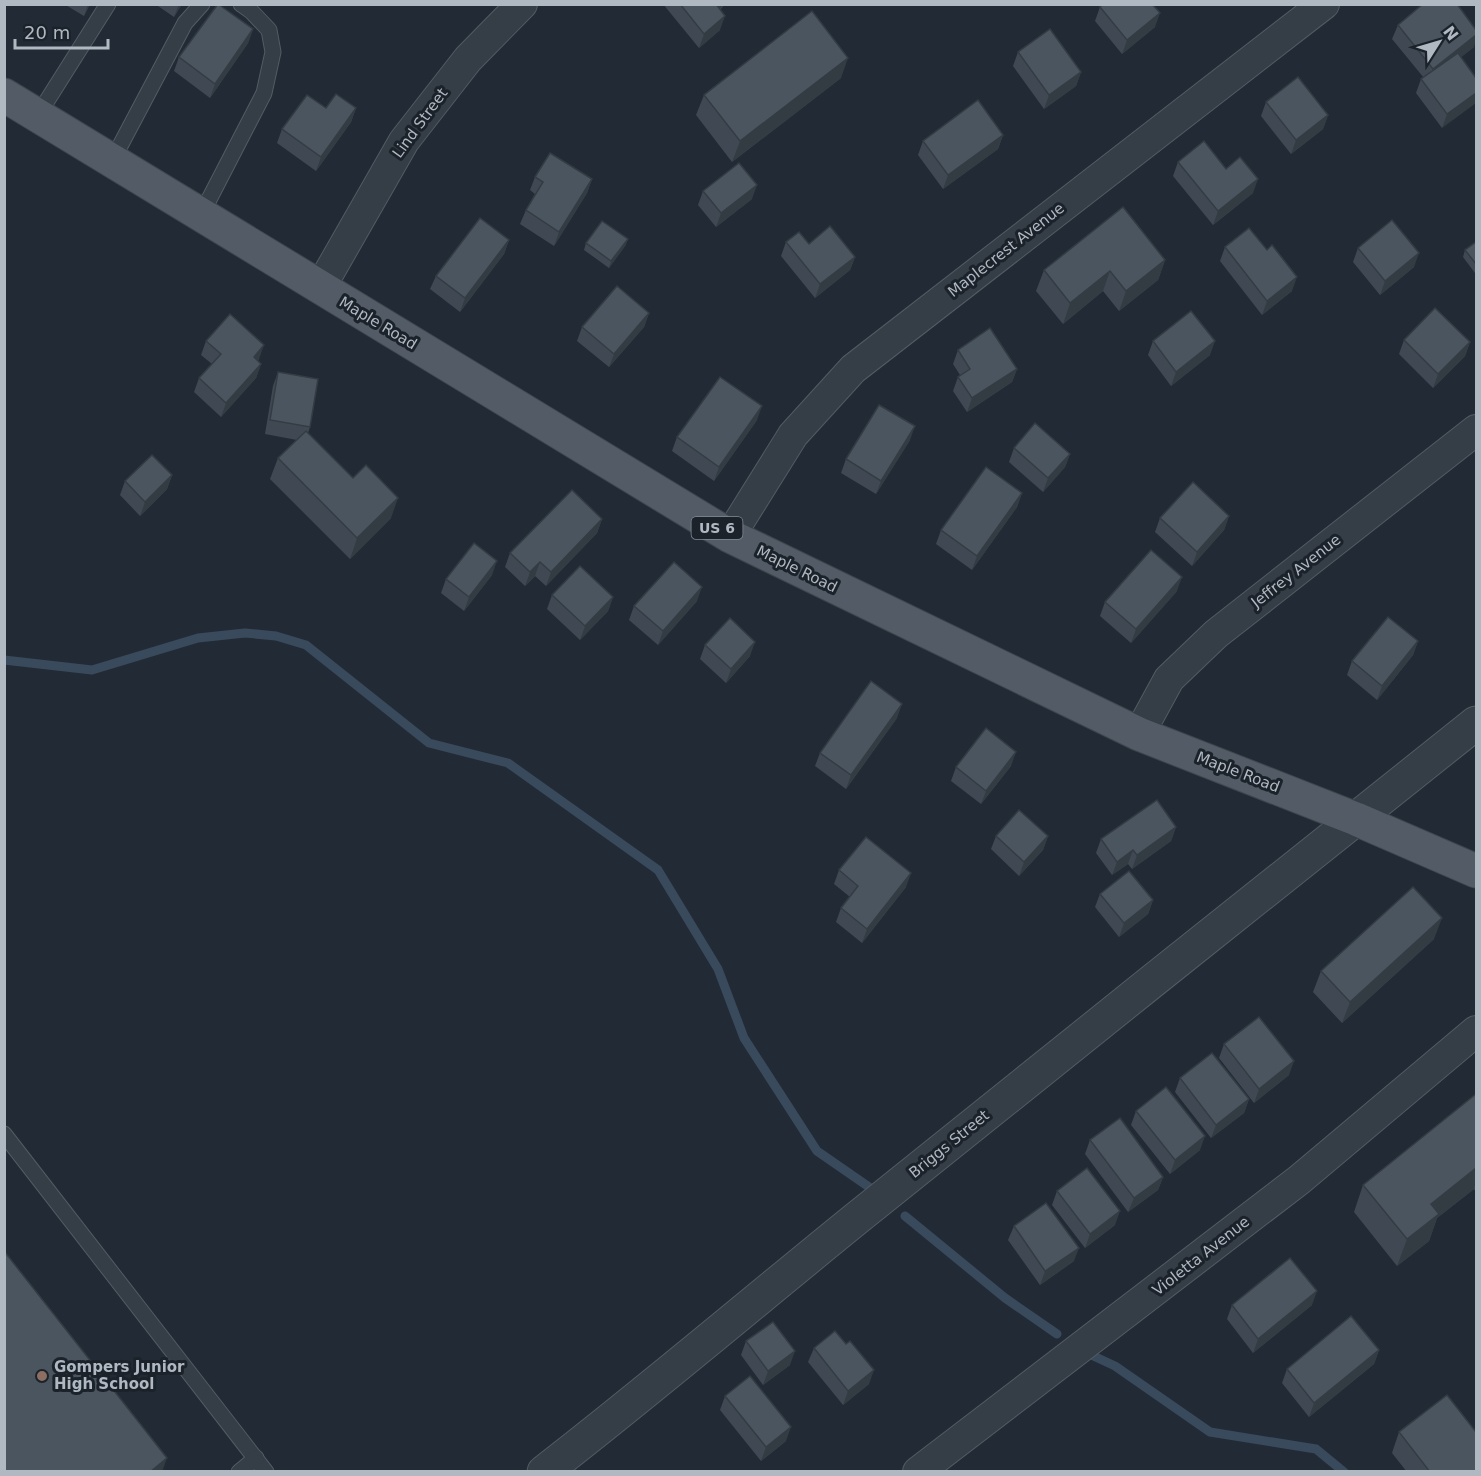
<svg xmlns="http://www.w3.org/2000/svg" width="1481" height="1476" font-family="'DejaVu Sans',sans-serif">
<style>
.lines{fill:none;stroke-linecap:round;stroke-linejoin:round}
.stream{stroke:#394a5d;stroke-width:9}
.service-casing{stroke:#535b63;stroke-width:17}
.minor-casing{stroke:#535b63;stroke-width:32}
.tertiary-casing{stroke:#535b63;stroke-width:35}
.primary-casing{stroke:#3f464f;stroke-width:35}
.service{stroke:#353d46;stroke-width:15}
.minor{stroke:#353d46;stroke-width:30}
.tertiary{stroke:#353d46;stroke-width:33}
.primary{stroke:#535c66;stroke-width:33}
.wall{fill:#404953}
.shaded-wall{fill:#343c43}
.building{fill:#4a5560;stroke:#343c43;stroke-width:1.5}
.education-dot{fill:#8d6e63;stroke:#1b222a;stroke-width:2}
.labels{text-anchor:middle;stroke-width:6;stroke-linejoin:round;paint-order:stroke}
.shield{fill:#1b222a;stroke:#838b94;stroke-width:1.5}
.shield-label{font-size:14px;font-weight:bold;fill:#b0b8c2}
.street-label{font-size:15px;fill:#b0b8c2;stroke:#1b222a}
.poi-label{font-size:15px;font-weight:bold;fill:#b0b8c2;stroke:#1b222a;text-anchor:start}
</style>
<rect width="100%" height="100%" fill="#222b35"/>
<g class="lines">
<g class="stream">
<polyline points="4,660 92,670 198,638 245,633 276,636 306,645 429,743 508,763 658,870 718,969 744,1038 817,1151 869,1187"/>
<polyline points="905,1216 1005,1298 1057,1334"/>
<polyline points="1087,1353 1115,1366 1210,1432 1316,1449 1344,1472"/>
</g>
<defs>
<g id="service">
<polyline points="38,115 108,4"/>
<polyline points="112,161 185,23 202,4"/>
<polyline points="201,215 264,93 273,52 269,30 251,11 241,4"/>
<polyline points="4,1134 266,1472"/>
<polyline points="239,1472 256,1458"/>
</g>
<g id="minor">
<polyline points="320,288 404,141 468,59 522,4"/>
<polyline points="730,536 793,435 853,369 1324,4"/>
<polyline points="1139,734 1169,679 1216,634 1476,430"/>
<polyline points="918,1472 1299,1180 1476,1031"/>
</g>
<path id="tertiary" d="M544 1472C650 1390 752 1303 857 1218 1063 1052 1269 888 1476 723"/>
<polyline id="primary" points="4,95 730,536 1139,734 1356,819 1476,871"/>
</defs>
<use href="#service" class="service-casing"/>
<use href="#minor" class="minor-casing"/>
<use href="#tertiary" class="tertiary-casing"/>
<use href="#primary" class="primary-casing"/>
<use href="#service" class="service"/>
<use href="#minor" class="minor"/>
<use href="#tertiary" class="tertiary"/>
<use href="#primary" class="primary"/>
</g>
<g class="wall">
<polygon points="64,4 90,4 84,16"/>
<polygon points="155,4 182,4 174,17"/>
<polygon points="663,4 725,4 720,10 720,30 699,48"/>
<polygon points="1100,7 1155,27 1122,54 1095,21"/>
<polygon points="1398,25 1474,47 1461,57 1476,78 1442,128 1416,93 1421,79 1424,78 1392,39"/>
<polygon points="253,29 248,43 210,98 174,71 179,57"/>
<polygon points="1018,52 1081,72 1076,86 1044,109 1013,66"/>
<polygon points="841,78 732,162 696,115 704,95"/>
<polygon points="1266,102 1328,115 1323,129 1291,154 1261,116"/>
<polygon points="326,108 356,108 351,122 316,171 277,143 282,129"/>
<polygon points="1003,135 998,149 943,189 918,155 923,141"/>
<polygon points="1178,162 1253,193 1213,225 1173,176"/>
<polygon points="535,177 592,179 587,193 554,246 520,224 526,210 535,194 530,190"/>
<polygon points="703,191 752,199 716,227 698,205"/>
<polygon points="628,239 625,246 609,268 584,250 586,243"/>
<polygon points="509,240 504,254 460,312 430,289 436,276"/>
<polygon points="786,242 809,244 855,257 850,270 815,298 781,256"/>
<polygon points="1476,242 1476,272 1475,273 1463,257 1465,250"/>
<polygon points="1225,247 1292,291 1262,315 1220,261"/>
<polygon points="1358,248 1414,267 1380,295 1353,262"/>
<polygon points="1165,260 1158,280 1119,311 1103,291 1063,324 1036,291 1044,270"/>
<polygon points="649,313 644,327 609,367 577,341 582,327"/>
<polygon points="1404,340 1470,342 1465,356 1433,388 1399,354"/>
<polygon points="206,341 259,359 258,361 261,364 256,378 221,417 194,392 199,378 212,364 201,355"/>
<polygon points="1153,341 1210,355 1171,386 1148,355"/>
<polygon points="958,350 1017,369 1012,382 967,412 953,391 958,377 960,375 953,364"/>
<polygon points="278,372 310,427 308,433 391,518 350,559 270,479 278,458 297,440 265,434 273,386"/>
<polygon points="757,420 714,481 672,451 677,437"/>
<polygon points="910,440 876,494 841,473 846,459"/>
<polygon points="1014,448 1070,454 1065,467 1043,492 1009,462"/>
<polygon points="172,475 167,489 140,516 120,495 125,481"/>
<polygon points="1022,493 1017,507 972,570 936,544 941,530"/>
<polygon points="1229,516 1224,530 1192,566 1155,532 1160,518"/>
<polygon points="602,519 597,533 546,586 535,576 525,586 505,567 510,553"/>
<polygon points="492,575 464,611 441,593 446,579"/>
<polygon points="1177,591 1131,643 1100,616 1105,602"/>
<polygon points="552,595 613,597 608,611 580,640 547,609"/>
<polygon points="697,601 658,645 629,620 634,606"/>
<polygon points="1418,641 1413,655 1377,700 1347,675 1352,661"/>
<polygon points="705,645 750,656 726,683 700,659"/>
<polygon points="897,718 846,789 815,766 820,753"/>
<polygon points="1011,766 981,804 951,781 956,767"/>
<polygon points="1176,827 1171,841 1132,869 1128,864 1112,875 1096,853 1101,839"/>
<polygon points="996,836 1048,836 1043,850 1019,876 991,849"/>
<polygon points="839,870 906,887 862,943 836,922 841,908 850,897 834,884"/>
<polygon points="1100,894 1153,900 1148,914 1119,937 1095,907"/>
<polygon points="1434,939 1342,1023 1313,992 1321,971"/>
<polygon points="1224,1044 1289,1075 1254,1103 1219,1058"/>
<polygon points="1180,1078 1249,1099 1244,1113 1211,1138 1175,1092"/>
<polygon points="1476,1094 1476,1192 1474,1189 1437,1218 1429,1241 1397,1266 1354,1212 1363,1185"/>
<polygon points="1136,1111 1200,1150 1170,1174 1131,1125"/>
<polygon points="1090,1140 1163,1177 1158,1190 1128,1212 1085,1154"/>
<polygon points="1057,1191 1115,1225 1085,1248 1052,1205"/>
<polygon points="1014,1226 1074,1261 1040,1285 1008,1240"/>
<polygon points="1232,1305 1312,1305 1253,1353 1227,1319"/>
<polygon points="746,1341 790,1365 763,1385 741,1355"/>
<polygon points="846,1344 869,1384 843,1405 808,1362 814,1348"/>
<polygon points="1379,1350 1374,1364 1309,1417 1282,1383 1287,1369"/>
<polygon points="725,1396 786,1441 761,1461 720,1410"/>
<polygon points="1399,1432 1476,1472 1407,1472 1392,1453"/>
</g>
<g class="shaded-wall">
<polygon points="88,4 90,4 84,16"/>
<polygon points="179,4 182,4 174,17"/>
<polygon points="715,4 725,4 710,18"/>
<polygon points="1160,13 1155,27 1122,54 1127,40"/>
<polygon points="725,16 720,30 699,48 704,34"/>
<polygon points="253,29 248,43 210,98 215,84"/>
<polygon points="1476,35 1476,39 1474,47 1428,83 1433,69"/>
<polygon points="848,58 841,78 732,162 740,141"/>
<polygon points="1081,72 1076,86 1044,109 1049,95"/>
<polygon points="1476,93 1476,103 1442,128 1447,114"/>
<polygon points="356,108 351,122 316,171 321,157"/>
<polygon points="1328,115 1323,129 1291,154 1296,140"/>
<polygon points="1003,135 998,149 943,189 948,175"/>
<polygon points="592,179 587,193 554,246 559,232"/>
<polygon points="1258,179 1253,193 1213,225 1218,211"/>
<polygon points="757,185 752,199 716,227 721,213"/>
<polygon points="628,239 625,246 609,268 611,261"/>
<polygon points="509,240 504,254 460,312 465,298"/>
<polygon points="1419,253 1414,267 1380,295 1385,281"/>
<polygon points="855,257 850,270 815,298 820,284"/>
<polygon points="1165,260 1158,280 1119,311 1126,291"/>
<polygon points="1110,271 1103,291 1063,324 1070,303"/>
<polygon points="1297,277 1292,291 1262,315 1267,301"/>
<polygon points="649,313 644,327 609,367 614,354"/>
<polygon points="1215,341 1210,355 1171,386 1176,372"/>
<polygon points="1470,342 1465,356 1433,388 1438,374"/>
<polygon points="264,345 259,359 248,371 254,357"/>
<polygon points="261,364 256,378 221,417 226,403"/>
<polygon points="1017,369 1012,382 967,412 972,398"/>
<polygon points="762,406 757,420 714,481 719,467"/>
<polygon points="915,426 910,440 876,494 881,481"/>
<polygon points="1070,454 1065,467 1043,492 1048,478"/>
<polygon points="172,475 167,489 140,516 145,502"/>
<polygon points="1022,493 1017,507 972,570 977,556"/>
<polygon points="398,498 391,518 350,559 357,538"/>
<polygon points="1229,516 1224,530 1192,566 1197,552"/>
<polygon points="602,519 597,533 546,586 551,572"/>
<polygon points="497,561 492,575 464,611 469,597"/>
<polygon points="540,562 535,576 525,586 530,572"/>
<polygon points="1182,577 1177,591 1131,643 1136,629"/>
<polygon points="702,587 697,601 658,645 663,631"/>
<polygon points="613,597 608,611 580,640 585,626"/>
<polygon points="1418,641 1413,655 1377,700 1382,686"/>
<polygon points="755,642 750,656 726,683 731,669"/>
<polygon points="902,704 897,718 846,789 851,775"/>
<polygon points="1016,752 1011,766 981,804 986,791"/>
<polygon points="1176,827 1171,841 1132,869 1137,855"/>
<polygon points="1048,836 1043,850 1019,876 1024,862"/>
<polygon points="1133,850 1128,864 1112,875 1117,862"/>
<polygon points="911,873 906,887 862,943 867,929"/>
<polygon points="1153,900 1148,914 1119,937 1124,923"/>
<polygon points="1442,918 1434,939 1342,1023 1350,1002"/>
<polygon points="1294,1061 1289,1075 1254,1103 1259,1089"/>
<polygon points="1249,1099 1244,1113 1211,1138 1216,1125"/>
<polygon points="1205,1136 1200,1150 1170,1174 1175,1160"/>
<polygon points="1476,1168 1476,1181 1474,1189 1437,1218 1429,1241 1397,1266 1407,1239 1431,1204"/>
<polygon points="1163,1177 1158,1190 1128,1212 1134,1198"/>
<polygon points="1120,1211 1115,1225 1085,1248 1090,1234"/>
<polygon points="1079,1248 1074,1261 1040,1285 1045,1271"/>
<polygon points="1317,1291 1312,1305 1253,1353 1258,1339"/>
<polygon points="1379,1350 1374,1364 1309,1417 1314,1403"/>
<polygon points="795,1351 790,1365 763,1385 768,1371"/>
<polygon points="874,1370 869,1384 843,1405 848,1391"/>
<polygon points="791,1427 786,1441 761,1461 766,1447"/>
<polygon points="167,1458 162,1472 150,1472"/>
</g>
<g class="building">
<polygon points="218,4 253,29 215,84 179,57"/>
<polygon points="680,4 716,4 725,16 704,34"/>
<polygon points="1103,4 1152,4 1160,13 1127,40 1100,7"/>
<polygon points="1423,4 1457,4 1476,30 1476,35 1433,69 1398,25"/>
<polygon points="812,11 848,58 740,141 704,95"/>
<polygon points="1050,29 1081,72 1049,95 1018,52"/>
<polygon points="1458,53 1476,78 1476,93 1447,114 1421,79"/>
<polygon points="1298,77 1328,115 1296,140 1266,102"/>
<polygon points="336,94 356,108 321,157 282,129 307,95 326,108"/>
<polygon points="978,100 1003,135 948,175 923,141"/>
<polygon points="1204,141 1226,169 1240,157 1258,179 1218,211 1178,162"/>
<polygon points="550,153 592,179 559,232 526,210 543,182 535,177"/>
<polygon points="739,163 757,185 721,213 703,191"/>
<polygon points="1123,207 1165,260 1126,291 1110,271 1070,303 1044,270"/>
<polygon points="480,218 509,240 465,298 436,276"/>
<polygon points="1392,220 1419,253 1385,281 1358,248"/>
<polygon points="602,221 628,239 611,261 586,243"/>
<polygon points="830,226 855,257 820,284 786,242 799,232 809,244"/>
<polygon points="1249,228 1267,250 1272,245 1297,277 1267,301 1225,247"/>
<polygon points="1476,242 1476,264 1465,250"/>
<polygon points="617,286 649,313 614,354 582,327"/>
<polygon points="1435,308 1470,342 1438,374 1404,340"/>
<polygon points="1191,311 1215,341 1176,372 1153,341"/>
<polygon points="230,314 264,345 254,357 261,364 226,403 199,378 221,354 206,341"/>
<polygon points="990,328 1017,369 972,398 958,377 970,369 958,350"/>
<polygon points="278,372 318,379 310,427 270,420"/>
<polygon points="720,377 762,406 719,467 677,437"/>
<polygon points="879,405 915,426 881,481 846,459"/>
<polygon points="1035,423 1070,454 1048,478 1014,448"/>
<polygon points="306,431 353,478 366,465 398,498 357,538 278,458"/>
<polygon points="152,455 172,475 145,502 125,481"/>
<polygon points="986,467 1022,493 977,556 941,530"/>
<polygon points="1193,482 1229,516 1197,552 1160,518"/>
<polygon points="572,490 602,519 551,572 540,562 530,572 510,553"/>
<polygon points="474,543 497,561 469,597 446,579"/>
<polygon points="1151,550 1182,577 1136,629 1105,602"/>
<polygon points="674,562 702,587 663,631 634,606"/>
<polygon points="580,566 613,597 585,626 552,595"/>
<polygon points="1388,617 1418,641 1382,686 1352,661"/>
<polygon points="730,618 755,642 731,669 705,645"/>
<polygon points="871,681 902,704 851,775 820,753"/>
<polygon points="986,728 1016,752 986,791 956,767"/>
<polygon points="1157,800 1176,827 1137,855 1133,850 1117,862 1101,839"/>
<polygon points="1019,810 1048,836 1024,862 996,836"/>
<polygon points="866,837 911,873 867,929 841,908 858,886 839,870"/>
<polygon points="1129,871 1153,900 1124,923 1100,894"/>
<polygon points="1413,887 1442,918 1350,1002 1321,971"/>
<polygon points="1259,1017 1294,1061 1259,1089 1224,1044"/>
<polygon points="1212,1053 1249,1099 1216,1125 1180,1078"/>
<polygon points="1166,1087 1205,1136 1175,1160 1136,1111"/>
<polygon points="1476,1094 1476,1168 1431,1204 1439,1214 1407,1239 1363,1185"/>
<polygon points="1120,1118 1163,1177 1134,1198 1090,1140"/>
<polygon points="1087,1168 1120,1211 1090,1234 1057,1191"/>
<polygon points="1046,1203 1079,1248 1045,1271 1014,1226"/>
<polygon points="4,1251 167,1458 150,1472 4,1472"/>
<polygon points="1290,1258 1317,1291 1258,1339 1232,1305"/>
<polygon points="1351,1316 1379,1350 1314,1403 1287,1369"/>
<polygon points="773,1322 795,1351 768,1371 746,1341"/>
<polygon points="835,1331 846,1344 850,1341 874,1370 848,1391 814,1348"/>
<polygon points="750,1376 791,1427 766,1447 725,1396"/>
<polygon points="1447,1395 1476,1432 1476,1472 1430,1472 1399,1432"/>
</g>
<circle class="education-dot" cx="42" cy="1376" r="6"/>
<g class="labels">
<rect class="shield" x="691.5" y="517" width="51" height="22" rx="4.5"/>
<g class="shield-label">
<text x="717" y="533">US 6</text>
</g>
<g class="street-label">
<text transform="translate(420 123) rotate(-54)" y="5">Lind Street</text>
<text transform="translate(1006 250) rotate(-38)" y="5">Maplecrest Avenue</text>
<text transform="translate(378 323) rotate(31)" y="5">Maple Road</text>
<text transform="translate(797 569) rotate(26)" y="5">Maple Road</text>
<text transform="translate(1296 571) rotate(-38)" y="5">Jeffrey Avenue</text>
<text transform="translate(1238 772) rotate(21)" y="5">Maple Road</text>
<text transform="translate(949 1144) rotate(-39)" y="5">Briggs Street</text>
<text transform="translate(1201 1256) rotate(-38)" y="5">Violetta Avenue</text>
</g>
<g class="poi-label">
<text x="54" y="1372">Gompers Junior<tspan x="54" dy="17">High School</tspan></text>
</g>
</g>
<rect width="1481" height="1476" fill="none" stroke="#b0b8c2" stroke-width="12"/>
<g transform="translate(1439 42) rotate(53)" stroke="#1b222a" stroke-width="4.5" paint-order="stroke">
<path d="M0-4.5L10 22L0 15L-10 22Z" fill="#b0b8c2"/>
<text y="-9" font-size="16" font-weight="bold" text-anchor="middle" fill="#b0b8c2">N</text>
</g>
<path d="M15 39v9h93v-9" fill="none" stroke="#b0b8c2" stroke-width="3"/>
<text x="24" y="39" font-size="18" fill="#b0b8c2" stroke="#1b222a" stroke-width="4.5" paint-order="stroke">20 m</text>
</svg>
